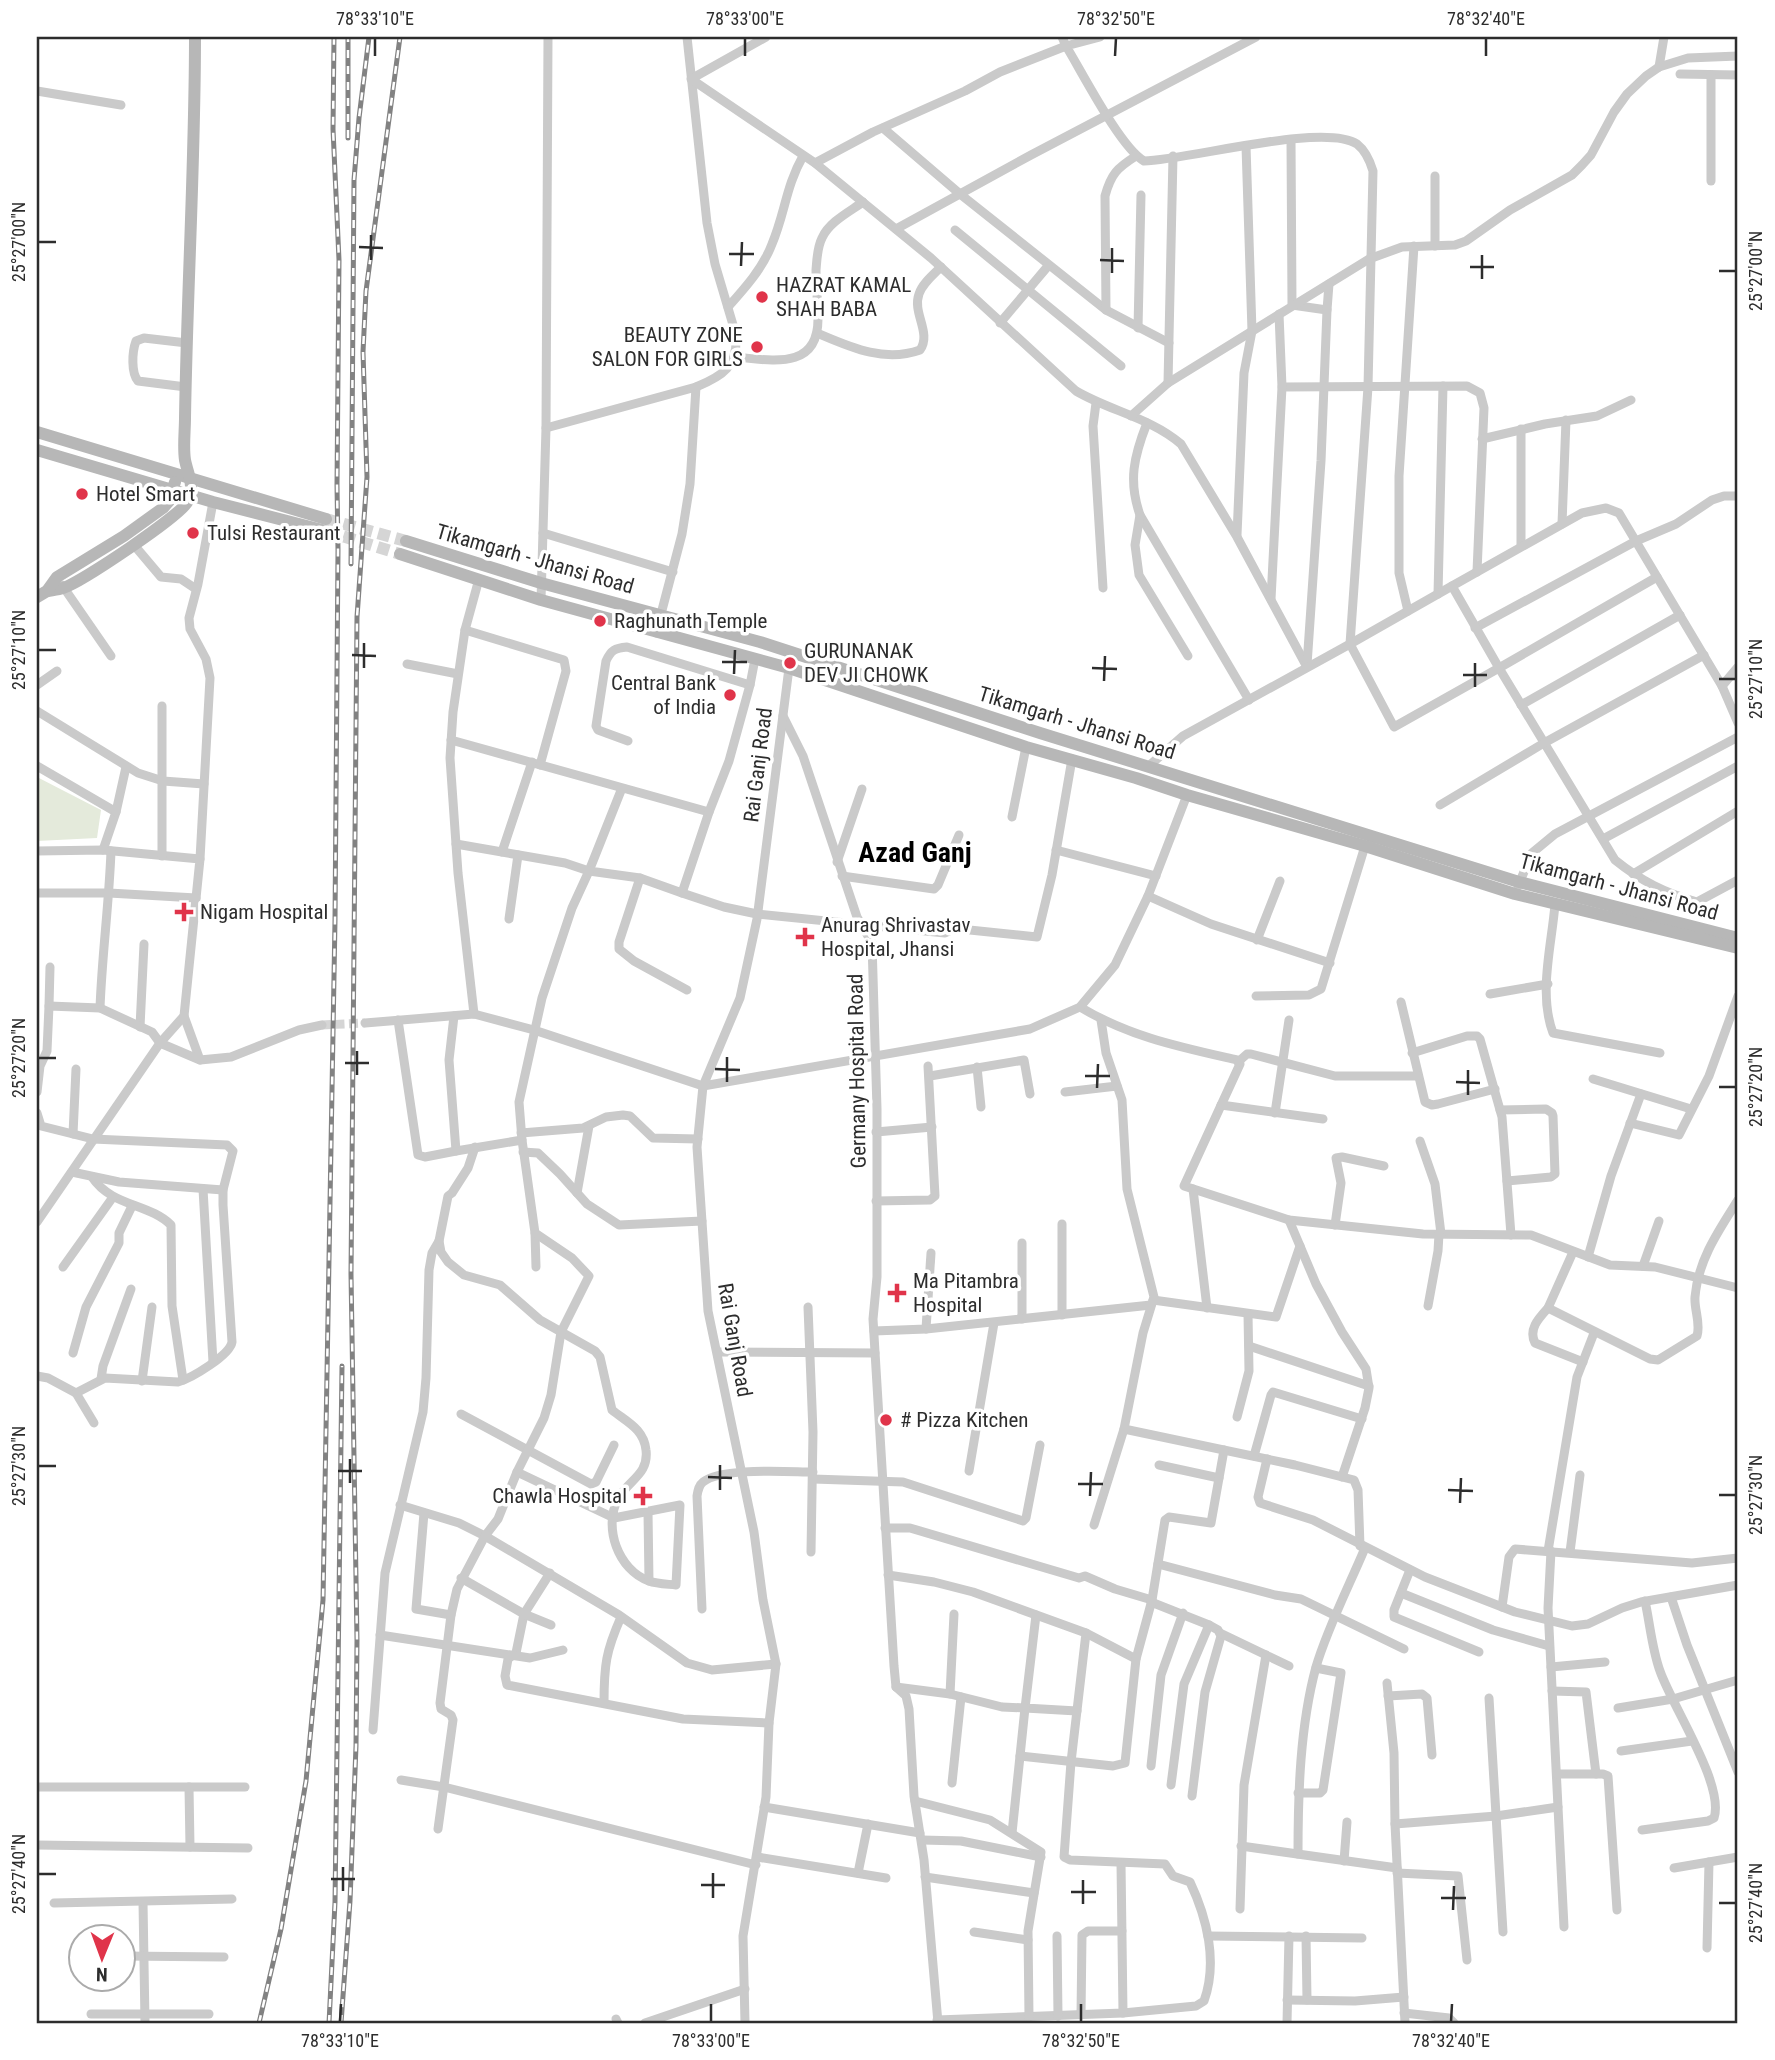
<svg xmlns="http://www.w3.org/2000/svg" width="1775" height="2060" font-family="'Roboto Condensed',sans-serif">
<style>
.green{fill:#e4eadb}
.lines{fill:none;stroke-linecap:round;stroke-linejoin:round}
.street-tunnel{stroke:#d5d5d5;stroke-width:9;stroke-dasharray:9 4.5;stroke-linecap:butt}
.secondary-tunnel{stroke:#d5d5d5;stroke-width:12;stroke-dasharray:12 6;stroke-linecap:butt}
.street{stroke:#cacaca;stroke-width:9}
.secondary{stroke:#b7b7b7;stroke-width:12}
.rail-casing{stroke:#828282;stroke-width:5}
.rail{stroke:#fff;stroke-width:2.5;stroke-dasharray:8;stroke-linecap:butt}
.ticks{fill:none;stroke:#2d2d2d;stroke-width:2.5}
.poi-dot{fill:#e0344a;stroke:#fff;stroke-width:2.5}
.labels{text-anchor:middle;stroke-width:7;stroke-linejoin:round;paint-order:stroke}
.poi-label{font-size:21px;fill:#2d2d2d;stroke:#fff;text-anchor:start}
.street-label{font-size:21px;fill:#2d2d2d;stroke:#fff}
.district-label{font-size:28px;font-weight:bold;fill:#000;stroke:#fff}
.neatline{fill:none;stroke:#2d2d2d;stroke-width:2.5}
.ticks-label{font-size:18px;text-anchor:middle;fill:#2d2d2d}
</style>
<rect width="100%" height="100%" fill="#fff"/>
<polygon class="green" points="37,777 101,810 97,838 37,841"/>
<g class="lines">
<polyline class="street-tunnel" points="322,1025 365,1023"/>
<g class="secondary-tunnel">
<polyline points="326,519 406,541"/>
<polyline points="326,531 400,554"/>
</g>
<g class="street">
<path d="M687 37 707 223 715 264 736 335C738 366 723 376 696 387"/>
<path d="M766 37 691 79 815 163 931 258 1076 391C1110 411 1151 418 1181 444L1237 537 1307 667"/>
<path d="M1100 37 1066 46C1082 72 1120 147 1144 161 1188 160 1324 122 1357 144 1366 151 1370 161 1373 171L1368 387 1350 644"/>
<polyline points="1659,67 1664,37"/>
<polyline points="1680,74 1738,75"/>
<polyline points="1711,75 1711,181"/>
<polyline points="37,91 121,105"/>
<polyline points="883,128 960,194 1106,310 1169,343"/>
<polyline points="1291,140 1292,305 1327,310 1321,461 1307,665"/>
<polyline points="815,163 873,132 965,91 1000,72 1066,46 1062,37"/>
<polyline points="1435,176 1435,246"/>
<polyline points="896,229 1031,155 1256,37"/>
<polyline points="955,230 1121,366"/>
<path d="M728 307C745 288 763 268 772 244 785 213 786 186 803 156"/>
<path d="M1106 310 1105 196C1111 174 1117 168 1136 156"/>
<polyline points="1327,310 1329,284"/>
<polyline points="1000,323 1048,266"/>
<polyline points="1138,328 1141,195"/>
<path d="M817 333C850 347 884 363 920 350 932 333 912 313 919 294 922 284 933 275 941 267"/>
<path d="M735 357C771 360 818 371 818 319 818 303 816 286 816 270 817 259 817 248 822 238 829 222 849 212 863 202"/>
<polyline points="1168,383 1173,156"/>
<path d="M186 387 138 381C131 373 132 352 136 341L144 338 187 343"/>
<polyline points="1282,387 1467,386 1480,393 1484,408 1477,572"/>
<polyline points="1096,403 1093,426 1103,588"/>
<polyline points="1131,416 1168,383 1369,259 1402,247 1455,245 1466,241 1510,210 1572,175 1582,165 1591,155 1614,112 1627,94 1646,76 1659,67 1688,58 1738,56"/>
<path d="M1147 423C1134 456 1128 481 1140 515L1249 700"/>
<polyline points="546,428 696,387 690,484 682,534 656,633"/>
<polyline points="1521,429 1521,546"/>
<polyline points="1482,439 1545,424 1597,416 1631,400"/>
<polyline points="1140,515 1135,545 1139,575 1188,656"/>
<polyline points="1562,524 1566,420"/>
<polyline points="543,533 673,572"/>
<polyline points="1237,535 1244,373 1252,331 1246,146"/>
<polyline points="134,545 161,577 181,579 196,589"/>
<path d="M1657 577 1499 668 1615 860C1641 881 1665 893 1697 902L1738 880"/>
<polyline points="62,585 111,656"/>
<polyline points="1452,586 1582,513 1606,508 1619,513 1722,686 1738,723"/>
<polyline points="1438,594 1443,386"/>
<polyline points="1271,599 1282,387 1279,314"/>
<polyline points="541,600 546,428 548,37"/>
<polyline points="1408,611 1399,573 1399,476 1414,246"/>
<polyline points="1475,628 1636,541 1676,524 1712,500 1724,496 1738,496"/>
<polyline points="465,630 564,660 566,671 540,765"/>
<polyline points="407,664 458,674"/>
<polyline points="37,685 57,671"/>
<polyline points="750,685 755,659"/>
<polyline points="1722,686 1738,667"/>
<polyline points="1521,705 1680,615"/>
<polyline points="37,711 138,773 163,781 204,784"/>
<polyline points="783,716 803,756 857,917 872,943 877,1109 877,1277 873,1319 894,1666 896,1687 906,1696 909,1709 914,1796 924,1860 938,2023"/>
<polyline points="451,740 709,812 682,893 640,878 589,871 622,788"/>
<path d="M628 741 598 730 596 726 606 661C611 650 615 648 627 647L750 685 729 761 709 812"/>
<polyline points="1150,765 1183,736 1350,644 1394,727 1499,668 1452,586 1350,644"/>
<polyline points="37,766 116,812 103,850"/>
<polyline points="1440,805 1544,743 1704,655"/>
<polyline points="116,812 126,767"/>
<polyline points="1012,817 1026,747"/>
<polyline points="1603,839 1738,766"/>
<polyline points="1056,850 1156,876"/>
<polyline points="37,851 103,850 200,859 184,1016 160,1043 37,1222"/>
<polyline points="502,852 532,762"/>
<polyline points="162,856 162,706"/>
<polyline points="200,859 210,678 206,659 190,629 189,618 198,584 213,502"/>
<polyline points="837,862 862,789"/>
<polyline points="1633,874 1738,811"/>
<polyline points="842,876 934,889 938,885 959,835"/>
<polyline points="640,878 619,942 619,949 634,961 687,990"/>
<polyline points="1518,886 1532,853 1555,834 1738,737"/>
<polyline points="37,893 109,893 196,898"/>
<polyline points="682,893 724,907 757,914 945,933 953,929 960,929 1037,937 1052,875 1072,759"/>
<polyline points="1148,896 1211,924 1330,963"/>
<path d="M1555 904C1552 944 1538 993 1553 1033L1660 1053"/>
<polyline points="509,919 518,855"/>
<polyline points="1257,940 1280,881"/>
<polyline points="1490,994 1548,984"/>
<polyline points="1256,996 1309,995 1321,989 1365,846"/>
<polyline points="1401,1002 1425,1102 1432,1105 1438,1104 1495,1089"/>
<polyline points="49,1006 50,967"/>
<path d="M1080 1007C1130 1037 1180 1047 1237 1060L1240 1064 1184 1186 1289 1220 1423 1234 1531 1235 1610 1265 1655 1267 1738 1288"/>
<path d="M100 1008C102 955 109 904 111 851"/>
<polyline points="474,1014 458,873 450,758 453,712 465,630 479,579"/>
<polyline points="184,1016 200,1060"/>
<polyline points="454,1016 449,1060 456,1151 522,1140"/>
<polyline points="398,1020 418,1155 425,1157 456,1151"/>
<polyline points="365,1023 474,1014 534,1030 703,1086 1030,1029 1080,1007 1115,965 1148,896 1187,795"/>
<polyline points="140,1027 144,944"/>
<polyline points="1412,1053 1467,1036 1477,1036 1480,1039 1502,1117 1511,1235"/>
<polyline points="1238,1062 1247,1054 1251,1054 1335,1076 1418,1076"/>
<polyline points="977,1067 981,1107"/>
<polyline points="930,1076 1024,1060 1030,1094"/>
<polyline points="1593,1079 1691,1109"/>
<polyline points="37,1092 40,1066 47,1051 49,1006 100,1008 152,1032 160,1043 200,1060 231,1057 299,1030 322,1025"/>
<polyline points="1065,1092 1117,1086"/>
<polyline points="1221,1105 1323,1119"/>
<polyline points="1500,1110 1546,1109 1552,1113 1553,1116 1555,1174 1551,1177 1507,1181"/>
<path d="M37 1113 41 1126 93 1139 227 1145 233 1151 223 1190V1205L232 1342C230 1355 192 1378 178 1382L105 1378 76 1393 48 1378 37 1376"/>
<polyline points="1275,1113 1289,1020"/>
<polyline points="1630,1123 1679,1135 1709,1076 1738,996"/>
<polyline points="876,1132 932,1127"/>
<polyline points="521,1133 583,1128 606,1117 623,1115 630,1116 653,1138 698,1139"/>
<polyline points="73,1134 76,1069"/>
<polyline points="1420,1141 1435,1184 1441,1234"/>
<path d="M475 1147 468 1168 452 1193 448 1196 439 1241 441 1252 448 1262 464 1275 500 1285 540 1320 595 1351 600 1357 612 1410C627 1422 644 1429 646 1450 649 1475 628 1480 618 1499 603 1527 618 1570 649 1581 657 1584 667 1584 676 1585L680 1505 614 1518 517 1472"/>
<polyline points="523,1152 538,1153 560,1174 587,1204 619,1225 702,1221"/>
<polyline points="72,1172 119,1182 223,1190"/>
<path d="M92 1177C112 1207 149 1203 171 1225L172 1306 183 1380"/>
<polyline points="203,1189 213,1362"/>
<polyline points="1193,1189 1207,1308"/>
<polyline points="577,1193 589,1126"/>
<polyline points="876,1201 930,1200 935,1196 928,1066"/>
<polyline points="1289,1220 1316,1284 1342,1332 1366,1369 1369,1388 1365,1408 1342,1477"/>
<polyline points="1335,1225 1341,1183 1336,1158 1342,1157 1384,1166"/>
<polyline points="535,1233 536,1267"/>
<polyline points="1022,1243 1022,1319"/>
<path d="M1573 1252 1548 1308 1650 1359 1658 1360 1697 1336C1701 1323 1694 1310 1695 1297 1698 1260 1719 1230 1738 1200"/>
<polyline points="1588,1257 1611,1176 1641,1094"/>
<polyline points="1643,1266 1659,1221"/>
<polyline points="63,1267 113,1197"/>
<polyline points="1153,1300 1276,1317 1300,1246"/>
<polyline points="1428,1306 1438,1251 1439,1234"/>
<polyline points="808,1307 813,1432 811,1552"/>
<path d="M1548 1308C1539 1318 1528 1329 1535 1343L1583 1362"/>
<polyline points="1062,1315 1062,1224"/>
<polyline points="926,1329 931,1253"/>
<polyline points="874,1331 926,1329 1151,1305"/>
<polyline points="1249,1346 1369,1386"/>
<polyline points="718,1352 875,1353"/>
<polyline points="73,1353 86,1307 119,1243 119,1233 132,1206"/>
<polyline points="101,1379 103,1366 131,1289"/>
<polyline points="142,1381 152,1307"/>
<polyline points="76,1393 94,1423"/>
<polyline points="461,1414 591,1484 596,1482 614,1445"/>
<polyline points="1237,1417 1249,1371 1248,1314"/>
<polyline points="1124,1429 1295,1465 1354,1480 1358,1490 1360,1546"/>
<polyline points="1254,1456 1271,1395 1273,1392 1362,1419"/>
<polyline points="1267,1459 1258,1497 1260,1503 1313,1520 1425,1577 1515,1612 1572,1626 1588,1624 1622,1608 1641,1602 1738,1585"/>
<polyline points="1159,1465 1219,1478"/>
<polyline points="969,1471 994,1323"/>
<polyline points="813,1479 903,1482 1023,1521 1026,1518 1040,1445"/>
<polyline points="400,1505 459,1523 485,1536 619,1615 687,1663 712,1670 776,1664"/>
<polyline points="648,1512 649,1581"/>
<polyline points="424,1513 416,1609 451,1615"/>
<polyline points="1094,1525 1124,1429 1143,1333 1154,1297 1127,1189 1122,1100 1106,1053 1101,1020"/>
<polyline points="885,1528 910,1528 1079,1578 1085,1576 1115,1589 1152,1600"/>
<polyline points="1548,1551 1577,1377 1594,1333"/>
<polyline points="1551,1551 1548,1608 1564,1927"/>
<polyline points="1570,1552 1580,1475"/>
<polyline points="1158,1564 1275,1595 1301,1599 1404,1649"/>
<polyline points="1410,1570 1394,1610 1394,1617 1479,1652"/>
<polyline points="550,1573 524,1614 516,1653 508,1659 505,1676 507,1685 683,1719 769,1723"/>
<path d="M888 1575 934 1582 973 1592 1086 1633 1071 1762 1064 1857 1070 1860 1165 1864 1173 1876 1190 1882C1207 1918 1218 1962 1204 2001L1196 2006 1123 2013 937 2020"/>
<polyline points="461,1578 524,1614 551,1625"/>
<polyline points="1401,1593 1493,1630 1549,1646"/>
<polyline points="1671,1597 1687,1645 1738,1772"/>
<polyline points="1151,1602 1209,1625 1218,1630 1221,1636 1205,1692 1192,1796"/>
<polyline points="1502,1607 1509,1557 1515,1549 1692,1563 1738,1558"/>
<path d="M702 1609 697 1496C698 1490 699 1485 703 1482 722 1467 789 1472 813 1472"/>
<polyline points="1036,1615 1025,1708 1077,1711"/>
<polyline points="1086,1633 1136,1659"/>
<polyline points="1220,1633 1289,1666"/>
<polyline points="380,1635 530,1658 563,1650"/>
<polyline points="1551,1667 1605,1662"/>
<polyline points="1387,1683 1394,1753 1395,1824 1405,2023"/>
<polyline points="896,1687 950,1694 1002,1707 1025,1708 1012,1833"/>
<polyline points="1552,1691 1586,1692 1596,1774"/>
<polyline points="950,1694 954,1614"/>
<polyline points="1388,1696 1422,1694 1427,1698 1432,1755"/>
<polyline points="1489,1698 1503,1932"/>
<path d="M604 1703C604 1665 606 1651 621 1617"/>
<polyline points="1618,1708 1673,1699 1738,1680"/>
<polyline points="373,1730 385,1573 423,1412 426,1378 429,1270 432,1253 439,1241"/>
<polyline points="1621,1751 1692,1741"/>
<polyline points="1020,1756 1113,1766 1125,1763 1136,1659 1152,1600 1165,1520 1169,1517 1211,1523 1224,1450"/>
<polyline points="1151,1766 1161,1675 1183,1613"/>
<polyline points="1557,1774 1603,1774 1608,1776 1617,1910"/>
<polyline points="401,1780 444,1787 756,1865"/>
<polyline points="952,1783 961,1697"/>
<polyline points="1171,1785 1184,1684 1209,1625"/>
<polyline points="37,1787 245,1787"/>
<polyline points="189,1787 190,1847"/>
<polyline points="1298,1793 1320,1793 1323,1790 1341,1673 1316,1668"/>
<polyline points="915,1801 990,1820 1041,1852 1028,1931 1029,2017"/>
<polyline points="764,1807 920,1833"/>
<polyline points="1395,1824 1496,1816 1558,1807"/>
<polyline points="438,1829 453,1720 451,1715 441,1709 440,1703 451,1615 457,1589 485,1536 498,1519 517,1472 544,1418 551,1395 561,1332 589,1276 572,1258 535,1233 522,1140 519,1102 542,998 572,908 589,871 565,863 456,844"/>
<path d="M1642 1830 1708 1821 1714 1818C1725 1785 1672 1706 1660 1671 1652 1649 1650 1624 1645 1601"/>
<polyline points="922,1840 961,1841 1041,1857"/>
<polyline points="37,1845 248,1848"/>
<polyline points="1241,1846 1397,1868"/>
<path d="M1298 1854C1298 1793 1300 1726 1316 1667 1327 1629 1349 1586 1365 1548"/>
<polyline points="757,1857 886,1878"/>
<polyline points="1344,1861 1347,1822"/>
<polyline points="1121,1863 1123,2013"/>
<polyline points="1674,1868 1738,1857"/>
<polyline points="858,1873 868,1824"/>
<polyline points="1397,1873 1458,1876 1467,1960"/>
<polyline points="925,1877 1034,1893"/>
<polyline points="143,1902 145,2023"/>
<polyline points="54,1903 232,1899"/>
<polyline points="1240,1909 1244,1785 1266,1655"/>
<polyline points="974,1932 1028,1940"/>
<polyline points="1057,1936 1058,2016"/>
<polyline points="1208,1936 1362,1938"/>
<polyline points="1306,1936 1307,2000"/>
<polyline points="1707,1948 1709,1862"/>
<polyline points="122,1956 224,1957"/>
<polyline points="76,1957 80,1957"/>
<polyline points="1287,2000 1355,2001 1404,1997"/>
<polyline points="1404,2013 1449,2018 1454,2023"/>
<polyline points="91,2014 209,2014"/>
<polyline points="1081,2015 1082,1935 1088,1931 1122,1931"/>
<polyline points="616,2019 618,2023"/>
<polyline points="645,2023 745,1989"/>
<polyline points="745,2023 743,1936 766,1797 769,1723 776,1664 763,1600 754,1532 708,1311 697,1147 703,1086 740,998 757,919 789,668"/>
<polyline points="1287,2023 1289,1936"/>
</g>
<g class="secondary">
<polyline points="37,432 326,519"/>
<polyline points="37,450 213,502 326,531"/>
<polyline points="406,541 541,583 760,642 1040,733 1519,882 1738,938"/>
<polyline points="400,554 541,600 789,668 1026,747 1136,778 1187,795 1365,846 1515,894 1738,948"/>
<path d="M47 591C52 590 58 590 63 588 80 583 182 515 188 501 195 486 188 475 185 460 183 447 185 431 185 418 187 291 195 164 195 37"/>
<polyline points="37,597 47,591 57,577 124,536 163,508 169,501 175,482"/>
</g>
<defs>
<g id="rail">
<polyline points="348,138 348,37"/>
<polyline points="351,564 354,180 359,118 369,37"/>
<polyline points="259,2023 281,1929 306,1781 323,1600 335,920 338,550 337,485 339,260 333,129 334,37"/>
<polyline points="329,2023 335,1902 342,1366"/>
<polyline points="341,2023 350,1901 356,1746 357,1640 351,1274 357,617 367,477 363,352 366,291 400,37"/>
</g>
</defs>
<use href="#rail" class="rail-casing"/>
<use href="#rail" class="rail"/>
</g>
<path class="ticks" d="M375 56V38M745 56V38M1115 56 1116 38M1486 56V38M38 242H56M359 247 383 248M729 254H754M371 260V235M1100 260 1124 261M741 266 742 242M1470 267H1494M1719 271H1736M1112 273V248M1482 279V255M38 650H56M352 655 376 656M722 662H747M364 668V643M1092 668 1117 669M734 674 735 650M1463 675H1487M1719 679H1736M1104 681 1105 656M1475 687V663M38 1058H56M345 1063H369M715 1069 740 1070M357 1075V1051M1085 1076H1110M727 1082V1057M1456 1082 1480 1083M1719 1087H1736M1097 1088 1098 1064M1468 1095V1070M38 1466H56M338 1471H362M708 1477 732 1478M350 1483V1459M1078 1484H1103M720 1490V1465M1448 1490 1473 1491M1719 1495H1736M1090 1496 1091 1472M1460 1503 1461 1478M38 1874H56M331 1879H355M701 1885H725M343 1891V1867M1071 1892H1096M713 1898V1873M1441 1898H1466M1719 1903H1736M1083 1904V1880M1453 1910 1454 1886M340 2022 341 2004M711 2022V2004M1081 2022V2004M1451 2022 1452 2004"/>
<g class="poi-dot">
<circle cx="762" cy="297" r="7"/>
<circle cx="757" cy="347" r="7"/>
<circle cx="82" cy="494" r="7"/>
<circle cx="193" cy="533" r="7"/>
<circle cx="600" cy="621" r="7"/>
<circle cx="790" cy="663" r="7"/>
<circle cx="730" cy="695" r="7"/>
<path d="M180.5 901.5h7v7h7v7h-7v7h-7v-7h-7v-7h7z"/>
<path d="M801.5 926.5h7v7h7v7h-7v7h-7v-7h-7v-7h7z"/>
<path d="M893.5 1282.5h7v7h7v7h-7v7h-7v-7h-7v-7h7z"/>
<circle cx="886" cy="1420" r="7"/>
<path d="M639.5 1485.5h7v7h7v7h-7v7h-7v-7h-7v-7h7z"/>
</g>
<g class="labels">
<g class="poi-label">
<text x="776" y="292">HAZRAT KAMAL<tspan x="776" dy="24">SHAH BABA</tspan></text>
<text x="743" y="342" text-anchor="end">BEAUTY ZONE<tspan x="743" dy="24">SALON FOR GIRLS</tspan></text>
<text x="96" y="501">Hotel Smart</text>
<text x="207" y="540">Tulsi Restaurant</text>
<text x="614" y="628">Raghunath Temple</text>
<text x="804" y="658">GURUNANAK<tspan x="804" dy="24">DEV JI CHOWK</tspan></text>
<text x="716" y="690" text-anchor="end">Central Bank<tspan x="716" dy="24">of India</tspan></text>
<text x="200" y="919">Nigam Hospital</text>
<text x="821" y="932">Anurag Shrivastav<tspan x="821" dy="24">Hospital, Jhansi</tspan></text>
<text x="913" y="1288">Ma Pitambra<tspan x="913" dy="24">Hospital</tspan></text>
<text x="900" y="1427"># Pizza Kitchen</text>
<text x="627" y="1503" text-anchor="end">Chawla Hospital</text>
</g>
<g class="street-label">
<text transform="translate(535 559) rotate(16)" y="7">Tikamgarh - Jhansi Road</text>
<text transform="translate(1077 723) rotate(17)" y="7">Tikamgarh - Jhansi Road</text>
<text transform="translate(758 765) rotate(-83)" y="7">Rai Ganj Road</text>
<text transform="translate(1619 887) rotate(15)" y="7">Tikamgarh - Jhansi Road</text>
<text transform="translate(857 1071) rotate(-91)" y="7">Germany Hospital Road</text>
<text transform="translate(735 1340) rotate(80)" y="7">Rai Ganj Road</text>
</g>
<g class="district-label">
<text x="915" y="862">Azad Ganj</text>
</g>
</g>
<rect width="1775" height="2060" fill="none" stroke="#ffffff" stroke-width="77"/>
<g transform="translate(102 1958) rotate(181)"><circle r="33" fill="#ffffff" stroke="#ababab" stroke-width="2"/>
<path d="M0-5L12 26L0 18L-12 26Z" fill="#e0344a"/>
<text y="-10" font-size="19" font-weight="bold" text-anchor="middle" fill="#2d2d2d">N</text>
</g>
<rect x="38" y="38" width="1698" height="1984" class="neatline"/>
<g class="ticks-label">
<text x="375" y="25">78°33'10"E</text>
<text x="745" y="25">78°33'00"E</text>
<text x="1116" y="25">78°32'50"E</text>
<text x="1486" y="25">78°32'40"E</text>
<text transform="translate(19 242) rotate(-90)" y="6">25°27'00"N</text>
<text transform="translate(1756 271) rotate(-90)" y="6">25°27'00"N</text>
<text transform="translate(19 650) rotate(-90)" y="6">25°27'10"N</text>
<text transform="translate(1756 679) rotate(-90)" y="6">25°27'10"N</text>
<text transform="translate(19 1058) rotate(-90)" y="6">25°27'20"N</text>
<text transform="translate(1756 1087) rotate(-90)" y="6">25°27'20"N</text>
<text transform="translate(19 1466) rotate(-90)" y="6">25°27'30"N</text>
<text transform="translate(1756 1495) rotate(-90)" y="6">25°27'30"N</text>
<text transform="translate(19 1874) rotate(-90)" y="6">25°27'40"N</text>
<text transform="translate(1756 1903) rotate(-90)" y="6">25°27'40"N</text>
<text x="340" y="2047">78°33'10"E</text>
<text x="711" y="2047">78°33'00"E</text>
<text x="1081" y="2047">78°32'50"E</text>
<text x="1451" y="2047">78°32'40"E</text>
</g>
</svg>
